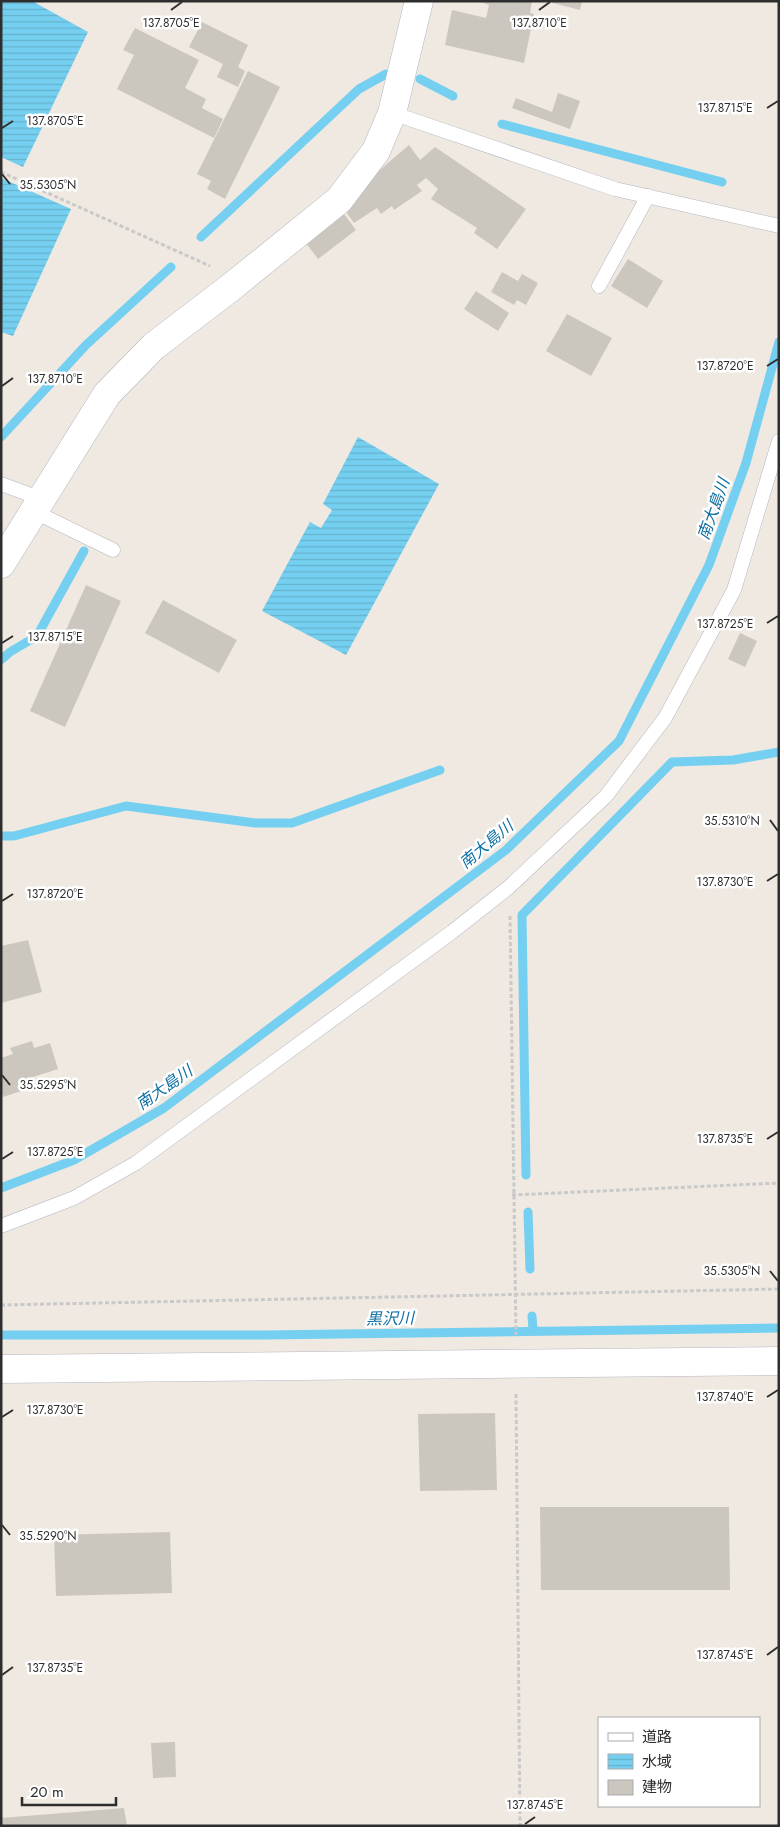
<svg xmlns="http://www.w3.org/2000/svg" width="780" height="1827" font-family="Jost,'Noto Sans JP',sans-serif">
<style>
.water{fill:url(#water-rules)}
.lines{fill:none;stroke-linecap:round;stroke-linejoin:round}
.stream{stroke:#75cff0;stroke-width:9}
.building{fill:#cbc7bf}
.lane-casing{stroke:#b4b7c1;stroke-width:15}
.street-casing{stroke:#b4b7c1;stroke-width:29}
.path{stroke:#c9c9c9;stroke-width:3;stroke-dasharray:4 2.5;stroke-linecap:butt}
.lane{stroke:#fff;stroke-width:14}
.street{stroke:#fff;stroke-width:28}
.ticks{fill:none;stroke:#2e2e2e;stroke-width:2}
.labels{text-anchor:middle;stroke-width:5;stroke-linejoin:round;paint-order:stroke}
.water-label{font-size:16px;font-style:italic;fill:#0d6fa3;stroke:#fff}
.ticks-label{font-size:12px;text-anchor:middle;fill:#2e2e2e;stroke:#fff;stroke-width:5;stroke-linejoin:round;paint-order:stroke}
</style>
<defs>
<pattern id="water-rules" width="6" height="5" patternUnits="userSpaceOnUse" patternTransform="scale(1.25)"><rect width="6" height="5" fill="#75cff0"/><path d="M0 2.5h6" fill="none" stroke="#66b2ce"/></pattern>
</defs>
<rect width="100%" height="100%" fill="#efe9e1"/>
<g class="water">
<polygon points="1,1 32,1 88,32 23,167 1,157"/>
<polygon points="1,178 71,209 13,336 1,332"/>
<polygon points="358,437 439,484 346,655 262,611 310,522 321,528 332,510 323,504"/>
</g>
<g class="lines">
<g class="stream">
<polyline points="420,79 453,96"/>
<polyline points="502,124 722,182"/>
<polyline points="201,237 359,89 386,74"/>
<polyline points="1,437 86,345 171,267"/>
<polyline points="1,660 10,652 37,636 84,551"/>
<polyline points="1,836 14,836 126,806 255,823 292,823 440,770"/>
<polyline points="526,1175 522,915 672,762 733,760 779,752"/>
<polyline points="1,1188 74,1160 164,1108 506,850 619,741 709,565 746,463 779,342"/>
<polyline points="528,1212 530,1269"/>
<polyline points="532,1316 533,1330"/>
<polyline points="1,1335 264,1335 779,1328"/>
</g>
</g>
<g class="building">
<polygon points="478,1 532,1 530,13 534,14 524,63 445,45 452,10 486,18 489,5"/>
<polygon points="545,1 582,1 580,10"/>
<polygon points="202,22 248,45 238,67 245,71 238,87 217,77 223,64 189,47"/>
<polygon points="135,28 199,60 185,88 206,99 202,108 223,119 214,138 117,89 134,55 123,50"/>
<polygon points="248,71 280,87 225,199 207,189 211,181 197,174"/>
<polygon points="558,93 580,101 570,129 512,108 516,98 552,112"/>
<polygon points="409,145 420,160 435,147 526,209 497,249 474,233 477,228 431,199 438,189 426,178 417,185 422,191 394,210 392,206 381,214 377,208 354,223 342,206 365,190 361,186"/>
<polygon points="344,214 356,230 318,259 306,243"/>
<polygon points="628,259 663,281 647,308 611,286"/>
<polygon points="502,272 518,281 522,274 538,283 526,305 517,300 514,305 491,292"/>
<polygon points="476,291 509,313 498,331 464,309"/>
<polygon points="567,314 612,338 591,376 546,351"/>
<polygon points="86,585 121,601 65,727 30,711"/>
<polygon points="163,600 237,640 219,673 145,633"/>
<polygon points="740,633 757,641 745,667 728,659"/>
<polygon points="28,940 42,992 1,1003 1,946"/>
<polygon points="32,1041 34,1048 50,1043 58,1069 27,1079 30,1088 3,1097 1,1090 1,1058 13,1054 10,1048"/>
<polygon points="495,1413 497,1490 420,1491 418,1414"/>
<polygon points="540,1507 729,1507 730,1590 541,1590"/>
<polygon points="170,1532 172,1593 56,1596 54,1535"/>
<polygon points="175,1742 176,1777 153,1778 151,1743"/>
<polygon points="124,1808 127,1826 1,1826 1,1818"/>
</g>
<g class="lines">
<defs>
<g id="lane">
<polyline points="392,113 615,189 779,226"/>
<polyline points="599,286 648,196"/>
<polyline points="1,484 42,499"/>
<polyline points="35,512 113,550"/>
<polyline points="1,1226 74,1198 136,1163 452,932 509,887 606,796 665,718 734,590 779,441"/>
</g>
<g id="street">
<polyline points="1,564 107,394 154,346 230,288 339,200 376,151 392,113 419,1"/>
<polyline points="1,1369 779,1361"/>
</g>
</defs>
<use href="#lane" class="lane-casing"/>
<use href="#street" class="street-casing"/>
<g class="path">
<polyline points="1,172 210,266"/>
<polyline points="510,916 516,1335"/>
<polyline points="512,1195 779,1183"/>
<polyline points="1,1305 779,1289"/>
<polyline points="516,1394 520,1826"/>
</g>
<use href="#lane" class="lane"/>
<use href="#street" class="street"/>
</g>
<path class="ticks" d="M171 10 182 2M539 10 550 2M767 108 778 101M2 128 13 121M2 174 10 184M767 366 778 359M2 386 13 378M767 623 778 616M2 643 13 636M770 820 778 831M767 881 778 874M2 901 13 894M2 1075 10 1085M767 1139 778 1132M2 1159 13 1152M770 1271 778 1281M767 1397 778 1390M2 1417 13 1410M2 1525 10 1535M767 1655 778 1647M2 1675 13 1667M525 1824 535 1817"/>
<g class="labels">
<g class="water-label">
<text transform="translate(713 509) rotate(-70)" y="6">南大島川</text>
<text transform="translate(486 844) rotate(-40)" y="6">南大島川</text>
<text transform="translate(164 1087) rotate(-35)" y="6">南大島川</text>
<text transform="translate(390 1318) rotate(-1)" y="6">黒沢川</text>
</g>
</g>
<g class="ticks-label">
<text x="171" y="27">137.8705°E</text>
<text x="539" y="27">137.8710°E</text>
<text x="725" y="112">137.8715°E</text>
<text x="55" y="125">137.8705°E</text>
<text x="48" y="189">35.5305°N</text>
<text x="725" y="370">137.8720°E</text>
<text x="55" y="383">137.8710°E</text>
<text x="725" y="628">137.8725°E</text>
<text x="55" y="641">137.8715°E</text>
<text x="732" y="825">35.5310°N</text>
<text x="725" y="886">137.8730°E</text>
<text x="55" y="898">137.8720°E</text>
<text x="48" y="1089">35.5295°N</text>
<text x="725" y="1143">137.8735°E</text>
<text x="55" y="1156">137.8725°E</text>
<text x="732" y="1275">35.5305°N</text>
<text x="725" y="1401">137.8740°E</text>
<text x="55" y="1414">137.8730°E</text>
<text x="48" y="1540">35.5290°N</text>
<text x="725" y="1659">137.8745°E</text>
<text x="55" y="1672">137.8735°E</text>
<text x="535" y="1809">137.8745°E</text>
</g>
<rect width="780" height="1827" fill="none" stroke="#2e2e2e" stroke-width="5"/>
<rect x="598" y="1717" width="162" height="90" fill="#ffffff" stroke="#ababab"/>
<rect x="608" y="1733" width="25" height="8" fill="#ffffff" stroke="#ababab"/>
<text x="642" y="1742" font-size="15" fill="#2e2e2e">道路</text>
<rect x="608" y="1754" width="25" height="15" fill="url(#water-rules)" stroke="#ababab"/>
<text x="642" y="1767" font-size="15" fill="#2e2e2e">水域</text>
<rect x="608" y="1780" width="25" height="15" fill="#cbc7bf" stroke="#ababab"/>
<text x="642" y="1792" font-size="15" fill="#2e2e2e">建物</text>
<path d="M22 1797v8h94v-8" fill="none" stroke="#2e2e2e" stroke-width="2.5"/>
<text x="30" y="1797" font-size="15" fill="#2e2e2e" stroke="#ffffff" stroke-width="4" paint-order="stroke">20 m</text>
</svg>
